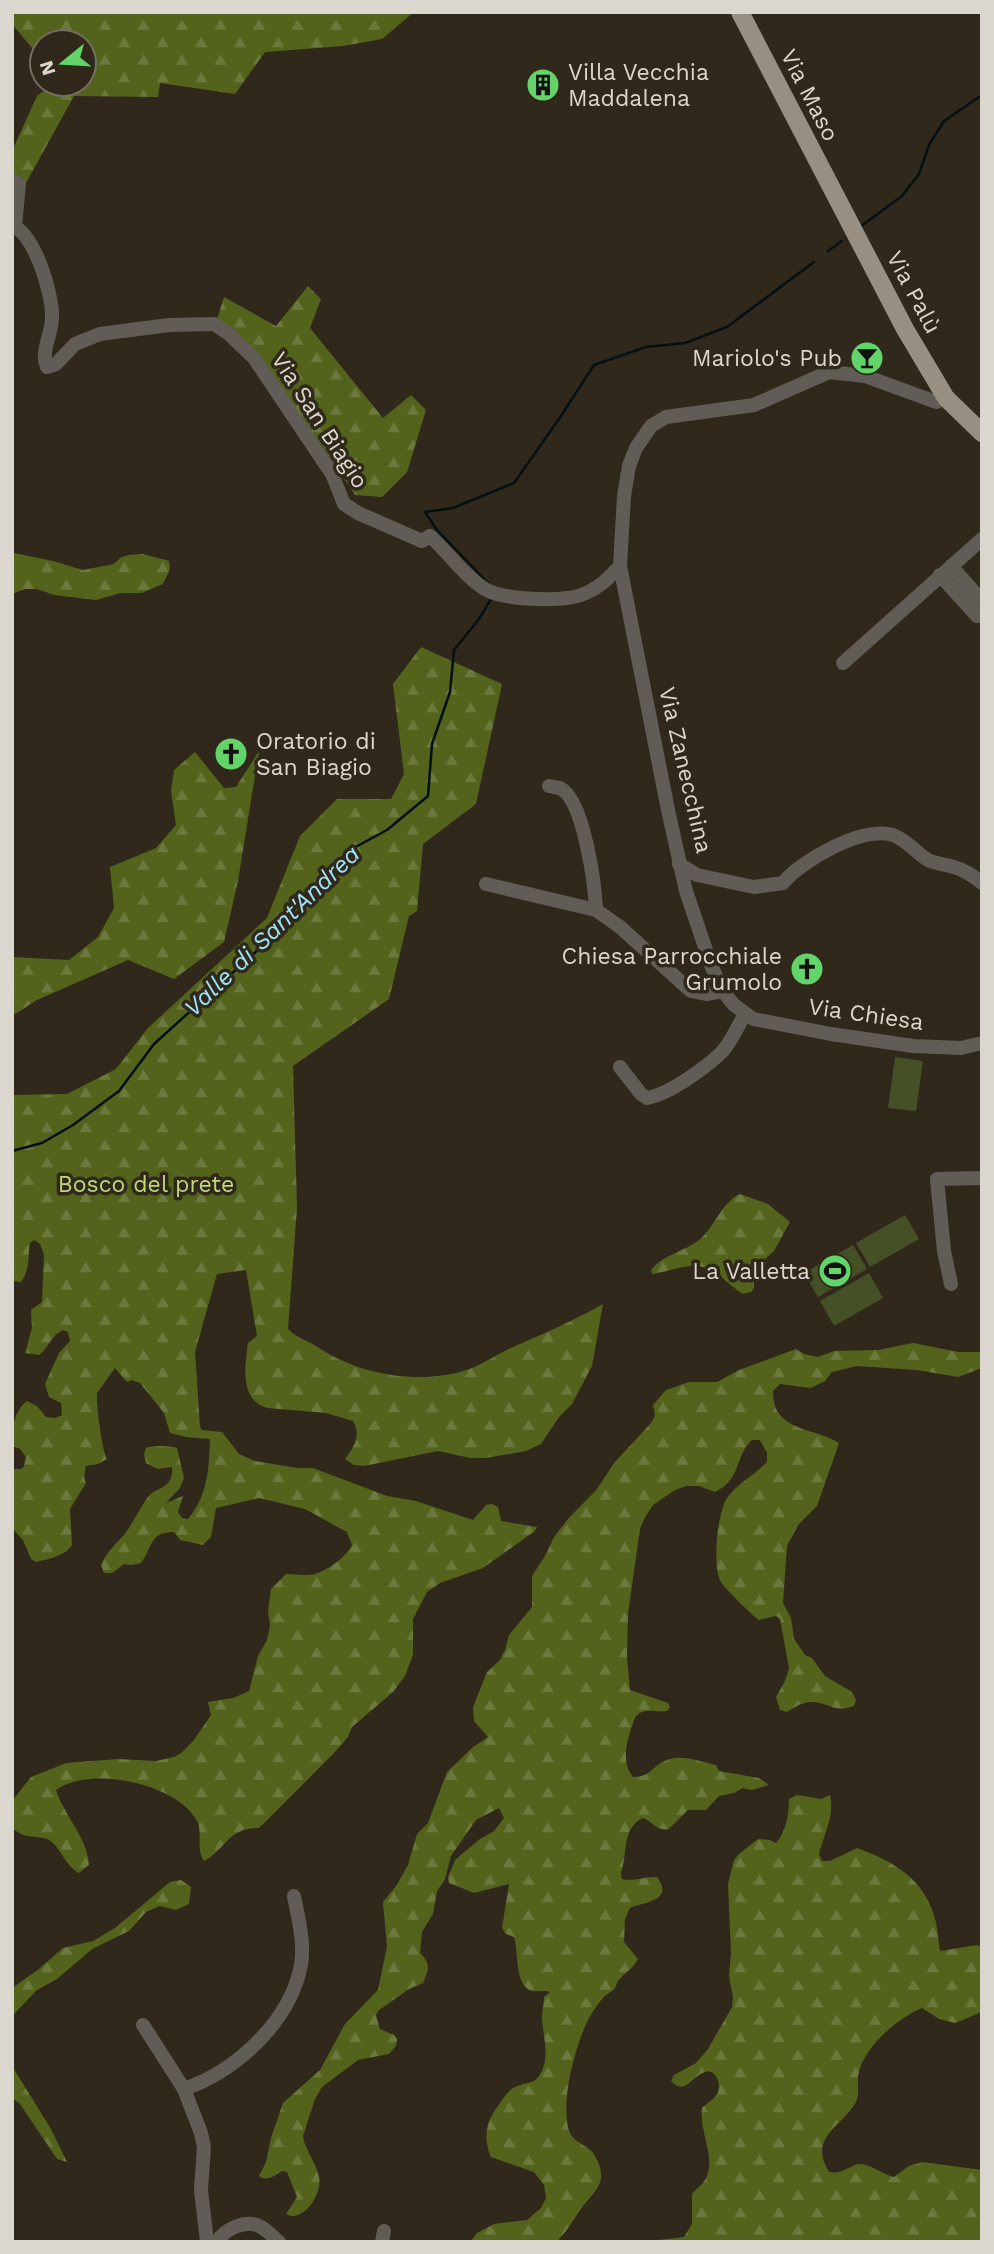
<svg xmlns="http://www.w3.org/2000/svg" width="994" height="2254" font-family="'Work Sans',sans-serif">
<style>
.forest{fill:url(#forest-firs)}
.pitch{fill:#455027}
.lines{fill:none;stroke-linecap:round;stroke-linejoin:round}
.stream{stroke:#051014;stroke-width:2.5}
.minor{stroke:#615d56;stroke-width:14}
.major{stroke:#978f81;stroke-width:18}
.labels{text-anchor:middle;stroke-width:7;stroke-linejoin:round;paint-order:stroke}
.poi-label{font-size:23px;fill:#dcd7ce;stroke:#30281b;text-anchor:end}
.street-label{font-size:23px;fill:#dcd7ce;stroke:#30281b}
.park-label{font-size:23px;fill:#bfd977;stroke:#30281b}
.water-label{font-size:24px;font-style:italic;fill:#9fe4fb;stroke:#30281b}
</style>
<defs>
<pattern id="forest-firs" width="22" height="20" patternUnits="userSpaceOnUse" patternTransform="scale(1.75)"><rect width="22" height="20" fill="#53631c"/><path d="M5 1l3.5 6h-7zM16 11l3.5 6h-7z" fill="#6b793c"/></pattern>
</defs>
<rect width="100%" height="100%" fill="#30281b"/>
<g class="forest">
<polygon points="12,12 414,12 382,39 343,46 265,52 235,94 160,83 158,97 74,96 26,183 12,174 12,151 37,96 52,84 84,84 84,42 42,42 42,60 12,24"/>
<polygon points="308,286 321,299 310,328 383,418 411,395 426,410 407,472 382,497 355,495 317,439 217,319 224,297 276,326"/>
<polygon points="14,553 53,561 83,570 114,564 120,558 129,555 143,554 169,561 170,569 163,584 142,593 121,593 96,600 54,595 37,589 25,589 12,594 12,554"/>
<path d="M421 647 502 684 476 804 423 844 417 911 409 916 389 999 293 1066 297 1208 288 1329C296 1338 309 1341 319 1348 358 1374 418 1385 463 1371 481 1366 495 1355 511 1348 543 1334 573 1321 603 1304L592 1366 572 1404 559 1417 541 1444 526 1451 486 1458H470L438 1451 364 1466 354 1465 345 1459C355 1446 361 1435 353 1421L326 1413 267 1408C239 1400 245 1365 248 1343L257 1336 246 1270 217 1274 195 1352 200 1427 202 1430 222 1432 239 1454 255 1461 297 1468H313L387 1496 416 1501 473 1520 486 1505 492 1504 498 1507 501 1521 537 1527 535 1531 483 1568 440 1583 427 1592 413 1619V1655L405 1676 393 1692 352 1727 348 1737 332 1755 259 1828C227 1828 226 1850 204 1861 195 1848 204 1832 196 1819 175 1783 89 1765 56 1790 64 1816 87 1836 89 1865L79 1873C64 1865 61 1847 49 1840 36 1834 28 1841 12 1828V1801L31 1777 66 1763 118 1759 156 1761 174 1757 181 1753 194 1740 211 1715 208 1702 233 1698 249 1691 258 1656 267 1640 270 1626 268 1611 271 1589 286 1574C295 1574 306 1576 315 1574 328 1570 346 1557 352 1545L347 1532 305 1509 259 1498 216 1508 211 1537 203 1545 180 1540 174 1532C149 1532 153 1547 141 1563L131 1565 124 1564 112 1573H104L101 1565C107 1550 118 1543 127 1531 134 1521 140 1508 147 1498 156 1486 174 1490 172 1467L158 1469 146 1463 144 1454 146 1448C152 1445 172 1446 177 1448L184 1478 180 1488 166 1503 183 1496 178 1512 182 1518 188 1519C208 1495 209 1469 210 1439L186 1437 170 1433 164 1413 140 1383 132 1380 127 1382 115 1368 97 1393C96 1403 102 1452 107 1459L98 1464 86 1466 84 1477 86 1483 70 1509 72 1545C65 1556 48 1559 36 1562L31 1559 23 1540 12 1528V1469H21L24 1466 26 1457 20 1449 12 1446C12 1430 13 1412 27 1401L37 1406 46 1417 55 1418 62 1415 61 1403 49 1397 45 1384 59 1353 70 1341 68 1332 63 1330C51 1335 49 1348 39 1355L25 1353 32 1328 31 1310 42 1302 44 1255 40 1244 34 1240 30 1243C27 1260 31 1267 21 1282L12 1281V1095L67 1094 116 1069 148 1028 267 918 300 836 337 799H391L404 774 393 684Z"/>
<polygon points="259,751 238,881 224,942 174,979 128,960 37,1000 12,1016 12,957 69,960 98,937 114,908 110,867 156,848 176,825 171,791 174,770 195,752 224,788 236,787"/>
<path d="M740 1194 768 1204 790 1222 774 1251 754 1269V1288L751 1292 743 1294C733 1288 726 1280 716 1273 695 1258 674 1271 652 1274L651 1270C664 1254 684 1252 699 1240 715 1227 721 1203 740 1194Z"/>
<path d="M913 1343 958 1352H982V1368L958 1377 917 1370 857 1366 832 1372 825 1381 811 1388 780 1384 773 1391C772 1432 815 1427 839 1443L817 1506 798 1525 787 1546 783 1603 791 1618 794 1639 805 1655 812 1658 825 1676 852 1692 856 1700 854 1706C835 1713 831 1704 814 1702 803 1701 795 1707 787 1712L780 1710 776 1697 785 1681 789 1668 780 1619 776 1616 759 1620C753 1616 725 1589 721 1582 712 1566 717 1514 727 1498 738 1483 755 1475 767 1462V1453L760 1440H752C734 1457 742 1479 715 1492L699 1486H686L675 1490 653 1505 645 1517 640 1529 628 1614 627 1658 630 1690 668 1703 670 1707 667 1711C655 1713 646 1707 636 1716 629 1733 619 1760 633 1777 652 1777 652 1765 667 1760 682 1754 701 1762 716 1765L719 1771 759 1778 769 1785 752 1790 742 1788 734 1793 719 1796 706 1810H688L669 1829C658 1832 653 1822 643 1818 621 1828 628 1854 621 1873L622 1879C635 1882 644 1876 657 1877 675 1901 644 1902 630 1908L625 1919 624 1942 638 1959C634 1968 626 1971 620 1979 617 1981 617 1985 615 1988 612 1992 606 1994 603 1998 585 2018 577 2046 571 2071 567 2087 563 2121 571 2135 577 2144 590 2146 595 2156 611 2184 592 2192 579 2212 571 2223 566 2233 556 2242H470L477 2233 494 2224 527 2220 541 2208 546 2198 544 2185 534 2172 491 2157C482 2136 487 2120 500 2103 504 2097 509 2090 515 2087 523 2083 534 2084 539 2076 551 2057 543 2039 542 2018 542 2011 544 2004 544 1997L550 1992C544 1990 539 1992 532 1991 514 1986 519 1952 514 1937L506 1934 502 1928 509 1884 474 1893 449 1883 448 1877 455 1860 480 1839 494 1831 504 1818 499 1808 476 1820 451 1856 445 1879 437 1891 433 1914 422 1932 420 1953C432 1965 428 1969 423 1983L409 1989 379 2010 376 2015 380 2029 394 2035 397 2039 396 2046 389 2054 358 2060 322 2087 315 2099 303 2136C305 2150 316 2162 319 2177 323 2193 303 2224 286 2214L297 2197 287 2172 282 2171C274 2176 267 2182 259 2176L266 2162 271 2138 283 2103 320 2070 345 2024 378 1990 387 1946 383 1902 396 1886 408 1865 417 1834 428 1823 447 1772 473 1747 488 1737 474 1721 473 1707 487 1672 500 1660 505 1650 509 1635 532 1607V1576L545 1556 554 1537 568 1519 597 1489 614 1463 651 1423 655 1416 653 1405 666 1390 689 1382H717L739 1370 796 1349 804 1354 818 1357 834 1351 878 1350Z"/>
<path d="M797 1795 821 1799 830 1795C835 1817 824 1833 819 1854L822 1861H830L857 1848C893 1861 925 1879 935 1919 938 1929 938 1941 940 1951L977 1945 982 1947V2012L955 2023 939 2019 922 2008C898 2018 865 2046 859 2072 856 2080 860 2091 857 2099 847 2125 806 2135 829 2172 845 2175 850 2163 862 2164 873 2166 883 2174 894 2177L909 2166 922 2162 982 2170V2242H641L684 2237 692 2224V2194C696 2189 705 2183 707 2176 715 2155 699 2131 702 2108 707 2103 716 2098 718 2092 721 2083 716 2069 705 2072 692 2076 685 2096 671 2081L674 2075 696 2063 708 2049 732 2007 733 1997 729 1976 731 1953 728 1884 734 1860 739 1854 758 1839 770 1840 776 1843C786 1832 789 1814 789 1799Z"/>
<polygon points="181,1880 191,1887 189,1904 176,1910 160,1906 146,1912 129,1931 92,1949 57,1979 37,1990 12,2016 12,1988 39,1969 63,1948 93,1941 115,1928 170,1882"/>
<polygon points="12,2066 51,2129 67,2162 57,2159 20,2104 12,2098"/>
</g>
<g class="pitch">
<polygon points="895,1057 923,1061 916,1111 888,1108"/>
<polygon points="905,1215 919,1239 870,1267 856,1243"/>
<polygon points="853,1245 867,1269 818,1297 804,1273"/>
<polygon points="869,1273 883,1298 834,1326 820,1301"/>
</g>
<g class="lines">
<g class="stream">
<polyline points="860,227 902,196 919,174 929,145 944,121 982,95"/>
<polyline points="828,251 842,241"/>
<polyline points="489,584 437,530 425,512 453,508 514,483 559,419 594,365 646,347 685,343 727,327 814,262"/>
<polyline points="12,1151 42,1143 73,1125 119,1091 154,1044 270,939 323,887 335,864 350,850 387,830 428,796 432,744 450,692 454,650 479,619 491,599"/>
</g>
<g class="minor">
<polyline points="12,180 19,184 15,226"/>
<path d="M12 225C35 235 53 294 52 318 52 334 40 352 47 367L56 364 75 344 100 334 169 325 214 324 229 334 254 358 332 474 344 504 358 513 422 541 430 536C448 552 464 576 485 589 502 600 561 602 581 595 598 589 608 579 620 566"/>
<polyline points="946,398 936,402 865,376 829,372 754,405 666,417 651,426 636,448 629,466 624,496 620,566 668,810 686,891 711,965 723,991 733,1004 753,1019 831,1034 913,1046 961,1048 982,1043"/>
<polyline points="951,566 982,601"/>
<polyline points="940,575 977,616 982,612"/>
<polyline points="843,663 982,539"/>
<path d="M549 786C553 787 557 787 560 788 584 800 595 885 596 910"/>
<path d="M679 864 697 875 754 887 783 883C802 860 862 826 893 835 907 840 916 853 928 860 936 864 945 864 954 867 965 870 973 876 982 883"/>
<polyline points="486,884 596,910 620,927 691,991 706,994 723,991"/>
<path d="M620 1067 641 1094 647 1098C670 1094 705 1068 722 1052 731 1042 738 1026 745 1014"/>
<polyline points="951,1284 944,1251 937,1179 982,1178"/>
<polyline points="143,2025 184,2089 201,2133 204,2147 201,2190 207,2242"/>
<path d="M184 2089C236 2071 290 2022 301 1965 305 1944 298 1917 294 1896"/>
<path d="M217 2242C225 2228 247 2219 261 2227 268 2231 273 2237 279 2242"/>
<polyline points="382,2242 384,2231"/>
</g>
<polyline class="major" points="740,12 905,329 946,398 982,433"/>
</g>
<defs>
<symbol id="building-disc" viewBox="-11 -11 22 22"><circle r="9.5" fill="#62d469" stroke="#30281b"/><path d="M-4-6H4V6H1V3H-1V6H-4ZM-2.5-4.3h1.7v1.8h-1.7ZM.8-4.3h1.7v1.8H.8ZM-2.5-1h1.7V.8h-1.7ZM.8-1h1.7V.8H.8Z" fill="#111"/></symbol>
<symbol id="bar-disc" viewBox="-11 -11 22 22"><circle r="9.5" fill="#62d469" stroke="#30281b"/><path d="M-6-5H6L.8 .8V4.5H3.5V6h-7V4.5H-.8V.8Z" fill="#111"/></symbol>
<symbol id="church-disc" viewBox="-11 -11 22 22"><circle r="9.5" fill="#62d469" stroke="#30281b"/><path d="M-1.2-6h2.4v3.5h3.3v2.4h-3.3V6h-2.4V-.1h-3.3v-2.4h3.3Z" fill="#111"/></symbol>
<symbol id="stadium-disc" viewBox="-11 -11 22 22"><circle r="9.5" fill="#62d469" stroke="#30281b"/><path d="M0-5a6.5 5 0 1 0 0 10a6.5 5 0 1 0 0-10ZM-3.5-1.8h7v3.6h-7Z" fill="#111"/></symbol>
</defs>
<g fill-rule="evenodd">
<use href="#building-disc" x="524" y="66" width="38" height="38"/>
<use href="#bar-disc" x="848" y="339" width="38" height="38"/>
<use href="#church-disc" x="212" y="735" width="38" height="38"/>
<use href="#church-disc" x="788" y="950" width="38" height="38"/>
<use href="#stadium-disc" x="816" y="1252" width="38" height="38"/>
</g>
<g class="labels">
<g class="poi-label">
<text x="568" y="80" text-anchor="start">Villa Vecchia<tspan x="568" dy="26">Maddalena</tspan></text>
<text x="842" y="366">Mariolo's Pub</text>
<text x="256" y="749" text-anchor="start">Oratorio di<tspan x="256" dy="26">San Biagio</tspan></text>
<text x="782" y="964">Chiesa Parrocchiale<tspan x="782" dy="26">Grumolo</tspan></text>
<text x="810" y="1279">La Valletta</text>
</g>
<g class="street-label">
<text transform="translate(810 95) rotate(63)" y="8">Via Maso</text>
<text transform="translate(914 292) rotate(62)" y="8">Via Palù</text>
<text transform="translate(320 420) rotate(57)" y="8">Via San Biagio</text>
<text transform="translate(686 770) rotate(77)" y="8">Via Zanecchina</text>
<text transform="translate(866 1014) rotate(8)" y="8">Via Chiesa</text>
</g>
<g class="park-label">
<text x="146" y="1192">Bosco del prete</text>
</g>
<g class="water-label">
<text transform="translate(272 931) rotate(-44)" y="8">Valle di Sant'Andrea</text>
</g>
</g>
<rect width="994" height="2254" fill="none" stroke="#dcd7ce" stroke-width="28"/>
<g transform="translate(63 63) rotate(252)"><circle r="33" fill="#30281b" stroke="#756e63" stroke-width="2"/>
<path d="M0-5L12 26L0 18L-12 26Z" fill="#62d469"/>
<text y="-10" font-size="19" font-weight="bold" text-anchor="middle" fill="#dcd7ce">N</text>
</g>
</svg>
